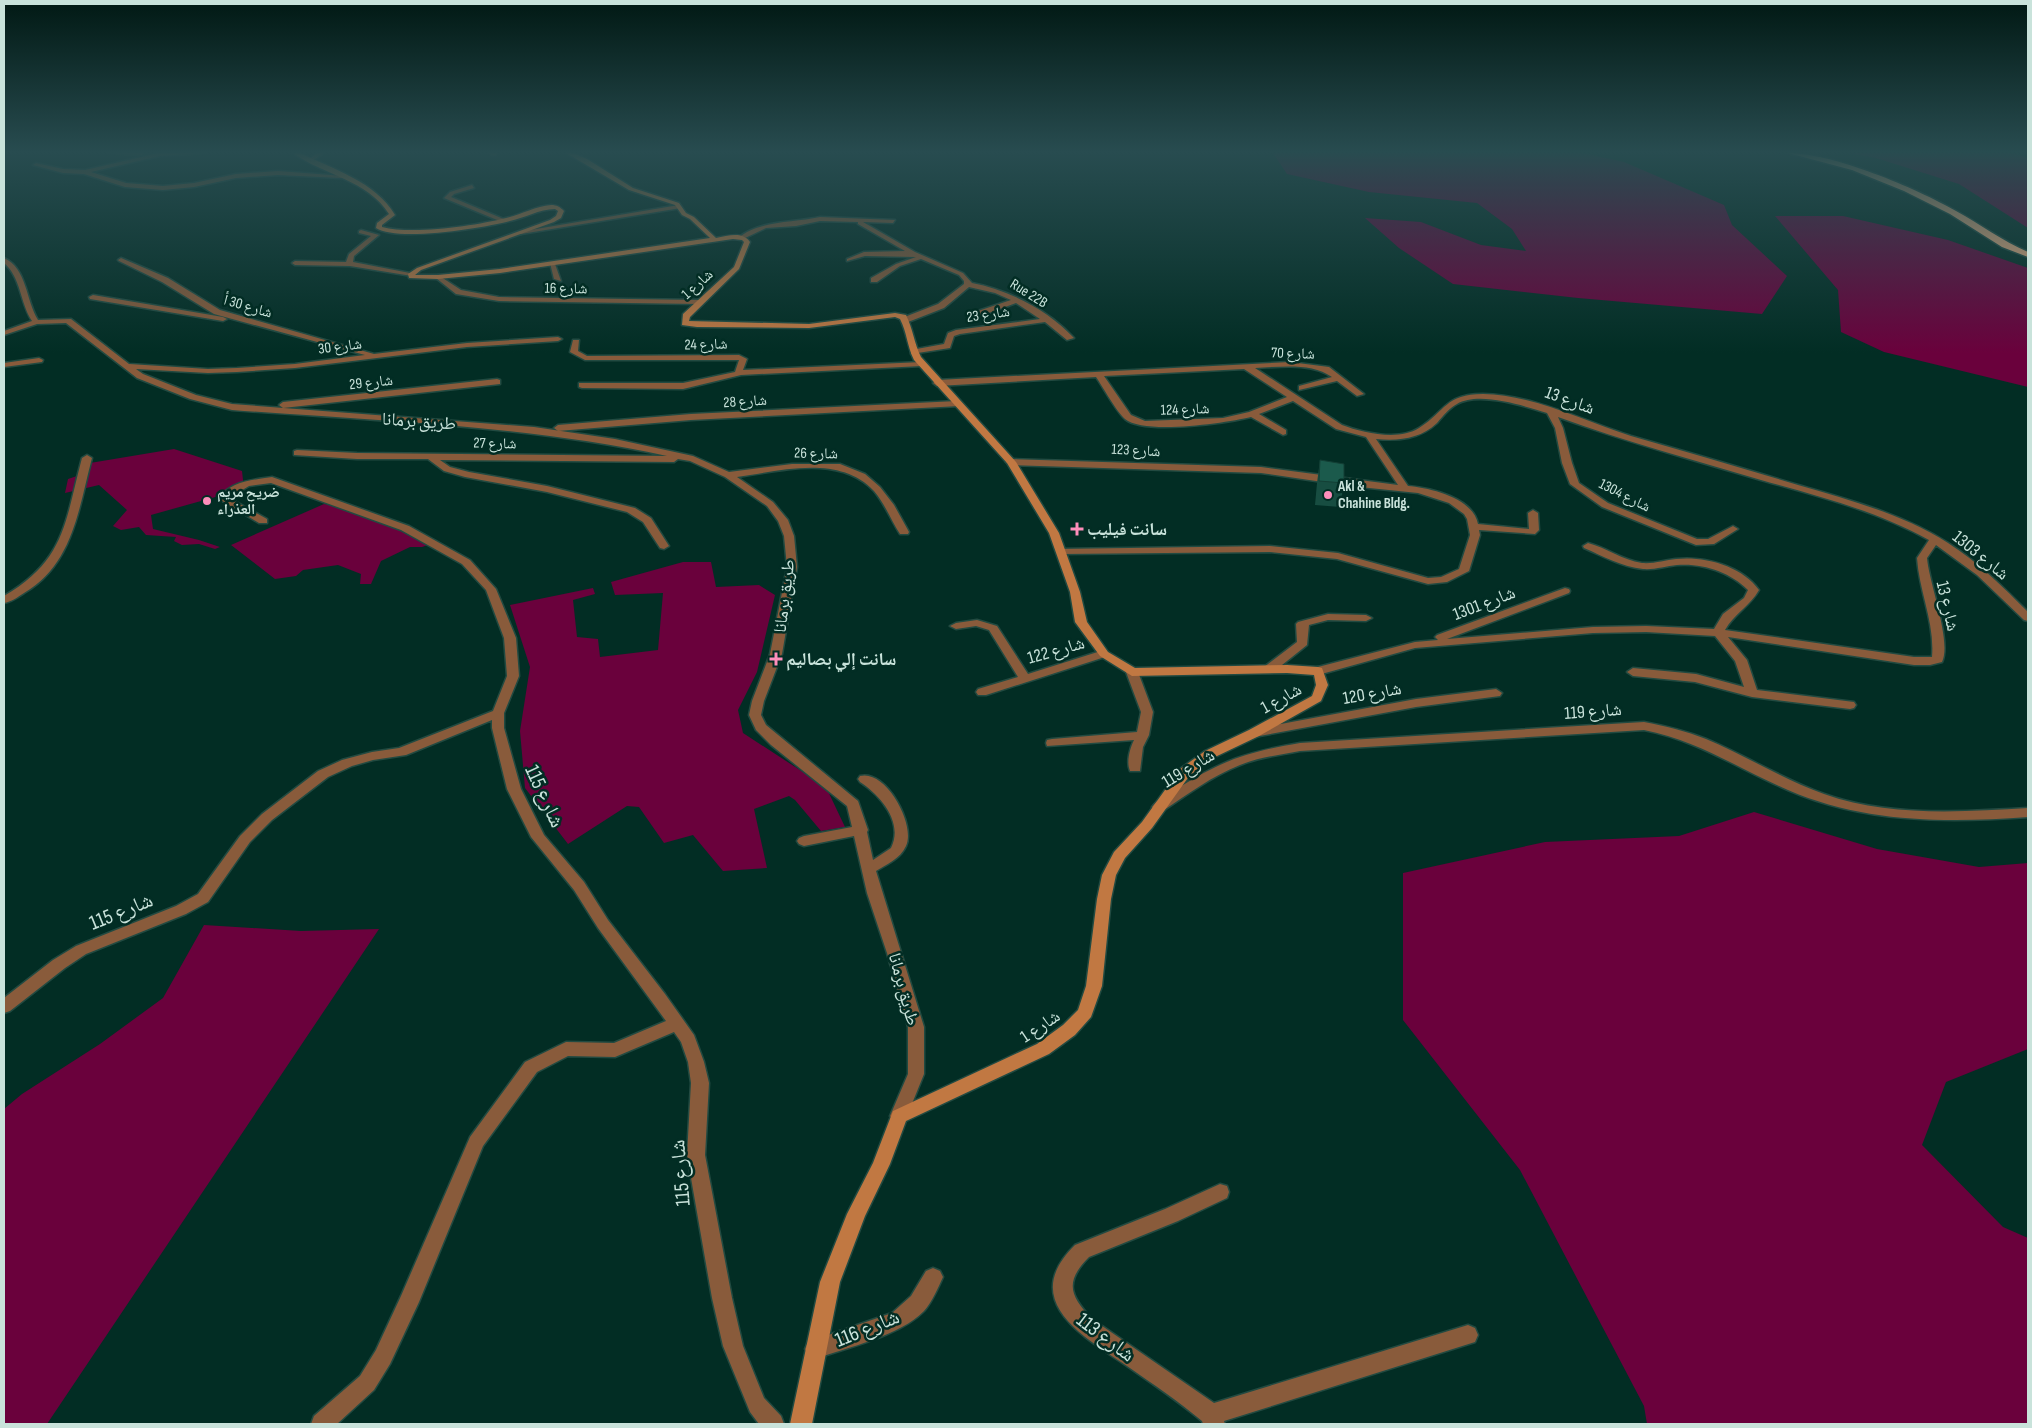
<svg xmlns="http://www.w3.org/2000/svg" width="2032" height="1428" font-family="'Sofia Sans Condensed','Noto Naskh Arabic',sans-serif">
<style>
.green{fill:#6a013c}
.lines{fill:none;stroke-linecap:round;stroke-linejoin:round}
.street-casing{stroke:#224a41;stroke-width:3}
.secondary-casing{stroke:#224a41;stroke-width:3}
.highway-casing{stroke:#224a41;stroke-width:3}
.street{fill:#895b3b;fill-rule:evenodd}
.secondary{fill:#c17842;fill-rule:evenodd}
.highway{fill:#f6b283;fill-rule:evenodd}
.wall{fill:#174d41}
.building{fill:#1b5a4c;stroke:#133f35}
.poi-dot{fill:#fe8ebb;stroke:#022d24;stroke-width:2}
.labels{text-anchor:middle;stroke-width:5;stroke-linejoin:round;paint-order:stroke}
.far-street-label{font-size:15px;fill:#c9e3db;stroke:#022d24}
.far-poi-label{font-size:15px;font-weight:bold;fill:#c9e3db;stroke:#022d24;text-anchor:start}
.street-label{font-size:18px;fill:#c9e3db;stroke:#022d24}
.poi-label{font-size:18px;font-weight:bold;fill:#c9e3db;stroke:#022d24;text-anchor:start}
.near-street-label{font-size:21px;fill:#c9e3db;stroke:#022d24}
</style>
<rect width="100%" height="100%" fill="#022d24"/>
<g class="green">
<polygon points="1273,153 1583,153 1624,162 1724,205 1732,225 1787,276 1762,314 1578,298 1453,284 1399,248 1365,218 1421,222 1481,245 1526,251 1512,229 1477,203 1369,192 1287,174"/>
<polygon points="1849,153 2013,153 2028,158 2028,228 1959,184 1876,158"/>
<polygon points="1775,216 1843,216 1948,240 2028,268 2028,387 1884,352 1841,332 1838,290"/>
<polygon points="174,449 242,471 244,489 151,515 153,529 199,540 220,547 215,549 199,544 182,545 174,541 176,537 146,535 139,527 121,530 113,526 127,510 99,485 65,493 68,479 77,476 84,464"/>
<polygon points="324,504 339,506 434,543 422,547 410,547 381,561 371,584 360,584 361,574 338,565 303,570 296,576 275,579 231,545"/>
<polygon points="683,562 711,562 716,587 759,585 775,595 757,672 738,710 743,733 826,787 845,827 821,831 795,800 789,796 754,809 767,868 723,871 693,835 664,843 639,807 627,806 568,844 525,788 520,731 530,667 510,605 593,588 595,594 573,600 577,637 598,639 600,657 658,650 663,593 615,595 611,582"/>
<polygon points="1754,812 1877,849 1979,867 2028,863 2028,1049 1946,1082 1922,1145 2003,1227 2028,1238 2028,1424 1647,1424 1644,1406 1520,1170 1403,1020 1403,873 1545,842 1679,836"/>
<polygon points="204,925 301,931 379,929 47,1424 4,1424 4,1109 22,1094 100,1044 163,998"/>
</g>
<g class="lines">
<defs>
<g id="street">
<polygon points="109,153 145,153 142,155"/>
<polygon points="158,153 205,153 160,156 91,172 126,183 163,186 194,183 236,174 278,171 344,176 341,178 278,175 236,178 194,187 163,190 125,187 84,174 63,173 33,165 36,163 63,169 85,170"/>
<polygon points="318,153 324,153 312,161 308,161 308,159"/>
<polygon points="488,153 496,153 497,154 494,156"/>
<polygon points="472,185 474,188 454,194 451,197 506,220 506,222 502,222 444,198 450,192"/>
<polygon points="679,205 681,208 521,234 518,232"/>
<path d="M820 217 895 220 893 223 863 222 915 252 963 273 972 283C1009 290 1048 310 1074 338L1067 340 1045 322 960 334 954 336 950 348 911 354V350L944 344 948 333 956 330 1040 319 1016 303 975 318H969V314L1011 300 995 293 969 287 944 308 908 322H902V318L938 304 964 284V281L959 275 921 259 900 266 877 282H871V278L896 264 916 257 865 256 847 261V259L864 252 905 251 858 224V222L820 221 796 226 766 228 743 239 738 238C760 220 793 223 820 217Z"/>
<polygon points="361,230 379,235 354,256 353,262 410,273 412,274 412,276 350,266 295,265 292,263 295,261 346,262 349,254 371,236 359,233 359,231"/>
<path d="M4 258C27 268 26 301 38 320L71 319 129 364 208 369 237 368 295 364 365 355 214 314 162 282 119 261 118 260 121 258 168 278 220 310 374 354 467 343 558 337 562 339 558 341 467 347 295 368 237 372 208 373 136 369 143 374 196 395 232 404 534 427 615 439 693 456 729 472 792 464H840L865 474 880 487 894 505 909 532 908 534H900C891 520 885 504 874 491 839 454 781 471 737 477L773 502 788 520 794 536 797 567 782 654 764 701 761 715 766 725 858 801 868 830 867 832 873 860 891 848C904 822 880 795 860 782L858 779 860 776C886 769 916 825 906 846 900 859 887 864 876 871L924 1027V1074L905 1121 899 1123 893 1121 890 1116 908 1074V1027L887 953 867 893 854 836 804 846 799 844 797 841 799 838 804 836 852 827 847 806 771 745 756 730 749 715 752 701 770 654 787 567 784 536 778 521 767 506 725 477 690 461 678 459 674 462 440 460 450 467 469 472 547 486 635 508 651 518 669 546 664 549 660 548 643 522 627 512 547 492 465 477 444 471 428 459H357L294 455V451L297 450 357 453 667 456C524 425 377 421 232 410L190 399 137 378 66 323 37 324 4 335V331L32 321C20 303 21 277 4 263Z"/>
<polygon points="550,263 555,264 561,281 554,279"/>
<polygon points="438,275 461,290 499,297 699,300 703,302 699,304 499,301 456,294 436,278 436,276"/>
<polygon points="93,295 223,317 227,319 223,321 90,299 89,297"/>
<polygon points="573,340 579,340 578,351 587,356 739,355 747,359 743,370 922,362 926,364 922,366 741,375 683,389 582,388 579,387 579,383 683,383 735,372 739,360 585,360 570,352"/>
<polygon points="39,358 43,360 42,362 4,367 4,363"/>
<path d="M1290 362 1329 367 1364 394 1357 396 1337 381 1299 390V386L1332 377C1311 362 1279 367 1255 368L1342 425C1363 433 1399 441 1419 428 1446 411 1445 394 1483 394 1534 395 1583 421 1631 436 1687 452 1742 468 1798 485 1849 500 1903 514 1948 543 1978 562 2003 587 2028 612V621L2024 620 1977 575 1936 545 1927 558C1929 583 1952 642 1942 662L1930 665H1914L1728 637 1747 660 1757 690 1854 702 1856 705 1854 708 1850 709 1752 697 1695 682 1633 676 1627 672 1633 668 1696 674 1744 687 1735 661 1715 636 1646 632 1593 633 1415 648 1318 675 1312 671 1314 668 1415 642 1438 640 1435 637 1437 635 1565 588 1569 589 1570 591 1569 593 1447 639 1593 627 1646 626 1714 629 1723 614 1744 598 1748 590C1730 572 1703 563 1677 565 1666 566 1654 570 1643 569 1622 567 1603 556 1584 548L1583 546 1588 543C1607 548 1622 560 1642 563 1654 564 1665 560 1676 559 1705 556 1742 566 1759 590 1750 606 1734 614 1725 630L1914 657H1932C1935 623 1919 591 1917 558L1929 540C1877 511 1818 496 1761 480 1693 460 1624 441 1558 417L1563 428 1572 463 1579 483 1608 503 1697 539H1708L1733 526 1738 529 1714 544 1696 545 1602 507 1570 484 1562 463 1555 428 1547 413C1524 406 1479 391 1457 404 1449 408 1443 416 1437 423 1420 439 1399 441 1376 439L1408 486C1431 488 1473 498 1478 524L1529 529 1528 513 1533 510 1538 513 1539 530 1535 534 1479 530 1480 535 1469 571 1447 582 1428 584 1337 559 1270 552 1061 554 1056 551 1057 549 1270 546 1338 553 1428 578 1441 577 1459 569 1470 535 1467 519 1464 514 1449 503 1418 493 1350 486 1261 473 1011 465 1006 462 1011 459 1261 467 1398 485 1366 437 1336 429 1293 401 1259 414 1286 430V434L1283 435 1251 417C1226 423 1144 435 1125 419 1116 411 1103 387 1096 377L937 386 933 383 937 380ZM1244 369 1287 397 1249 412 1223 418 1145 421 1131 415 1104 376Z"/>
<polygon points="497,379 500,380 500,384 283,408 279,405 283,402"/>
<polygon points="957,401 960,402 960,406 691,420 558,431 554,428 558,425 691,414"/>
<path d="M87 455 92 458C79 507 73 565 24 593 18 597 11 602 4 603V596C66 560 65 521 82 458Z"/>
<path d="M272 477 409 526 470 560 496 589 516 638 519 676 504 713V728L521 789 544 835 584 882 608 920 665 994 694 1035 704 1062 709 1083 705 1155 732 1298 743 1346 764 1398 781 1416 784 1424H759L750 1412 723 1346 712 1298 687 1155 691 1083 688 1062 681 1042 674 1032 615 1057 568 1056 537 1072 483 1146 419 1302 390 1364 374 1390 337 1424H311L314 1416 360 1376 376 1350 401 1296 470 1137 525 1062 566 1042 614 1043 666 1021 598 928 574 890 531 837 507 789 492 728V720L406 755 373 760 352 766 328 777 272 820 250 842 208 902 186 914 86 954 65 968 10 1011 4 1013V998L53 960 76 946 176 906 198 894 240 836 262 814 318 771 342 760 372 752 399 748 493 711 507 676 504 638 486 590 462 564 401 530 271 483 249 486 229 498 267 519V523H259L219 499C230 481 253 480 272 477Z"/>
<polygon points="1328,614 1366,615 1372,618 1366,621 1328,620 1309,625 1307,645 1272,673 1264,673 1262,670 1264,667 1297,642 1296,624 1298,622"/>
<polygon points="977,620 997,626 1028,674 1104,650 1110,654 1108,656 986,695 978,695 976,692 978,689 1018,677 989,630 976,626 956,629 950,626 956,623"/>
<path d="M1132 668 1138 672 1153 712 1149 735 1143 747 1140 771H1130C1126 762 1130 748 1134 740L1047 746 1046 743 1047 740 1052 739 1137 732 1141 712 1126 672Z"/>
<polygon points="1496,689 1502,693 1500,696 1416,707 1254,737 1248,733 1254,729 1416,699"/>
<path d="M1644 722C1665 726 1686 731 1706 739 1746 756 1783 779 1824 794 1888 817 1961 812 2028 808V817C1947 823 1864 823 1788 790 1739 769 1697 740 1644 730L1300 751C1280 755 1259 757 1240 765 1212 776 1188 794 1164 810H1154L1152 807C1157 799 1169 794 1177 789 1222 760 1248 752 1300 743Z"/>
<path d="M1220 1184 1227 1186 1229 1192 1227 1198 1178 1221 1089 1257C1064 1282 1070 1296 1092 1319L1214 1403 1468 1325 1475 1328 1478 1335 1475 1342 1224 1421 1225 1424H1203L1202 1421C1178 1401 1153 1384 1127 1366 1084 1337 1018 1301 1075 1245L1165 1209Z"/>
<path d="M933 1268 940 1271 943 1277C938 1288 932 1302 924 1311 900 1336 848 1347 815 1359L808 1356 805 1349 808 1342 892 1313 911 1296 926 1271Z"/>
</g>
<path id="secondary" d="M293 153H300C333 169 376 182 395 215L382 225V227C413 235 474 226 506 218 521 215 535 206 551 205 557 205 560 207 564 211L561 218 554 222 421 270 415 275H438L500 269 710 238 690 219 682 215 675 205 629 190 566 153H573L587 159 633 188 679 203 686 213 694 217 716 238C728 236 742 231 750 242L739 269 690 317 689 321 809 324 895 313 906 315C913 329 914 343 921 357L1016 462 1059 533 1080 592 1087 622 1108 652 1135 668 1287 665 1318 667 1322 668 1328 685 1321 701 1259 736 1215 757 1190 775 1152 828 1125 858 1116 875 1111 899 1102 986 1091 1017 1075 1035 1049 1054 906 1121 890 1164 865 1216 840 1282 812 1424H790L820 1282 847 1214 873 1163 893 1111 1037 1044 1063 1025 1078 1010 1086 986 1097 899 1102 875 1114 852 1142 822 1180 769 1205 751 1249 730 1312 696 1316 685 1314 675 1287 673 1132 676 1100 656 1075 622 1070 592 1049 533 1007 463 914 360C907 346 907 332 900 319L895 317 809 328 697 327 682 325 683 314 734 267 744 242 742 240 733 239 500 273 438 279 409 278 408 274 417 268 550 220 556 216 558 211 555 209C539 209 525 218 510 221 484 228 397 242 376 228L377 223 389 214C368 180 323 175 293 153Z"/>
<path id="highway" d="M1788 153C1833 153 1916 188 1956 211 1980 224 2002 241 2028 252V257L2002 247 1950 214 1904 191 1852 170Z"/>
</defs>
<use href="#street" class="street-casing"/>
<use href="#secondary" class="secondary-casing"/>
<use href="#highway" class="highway-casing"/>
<use href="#street" class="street"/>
<use href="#secondary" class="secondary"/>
<use href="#highway" class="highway"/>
</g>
<polygon class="wall" points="1320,460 1344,483 1340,507 1315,505 1317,483"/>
<polygon class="building" points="1320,460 1344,464 1344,483 1319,481"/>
<linearGradient id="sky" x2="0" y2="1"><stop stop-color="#011914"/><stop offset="0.43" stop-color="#284c50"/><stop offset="1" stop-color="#284c50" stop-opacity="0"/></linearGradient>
<rect width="2032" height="353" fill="url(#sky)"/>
<g class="poi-dot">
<circle cx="1328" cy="495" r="5"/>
<circle cx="207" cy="501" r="5"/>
<path d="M1074.5 521.5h5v5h5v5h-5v5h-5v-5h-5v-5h5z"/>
<path d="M773.5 651.5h5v5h5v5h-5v5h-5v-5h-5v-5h5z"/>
</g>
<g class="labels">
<g class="far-street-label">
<text transform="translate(697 284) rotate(-42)" y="5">شارع 1</text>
<text transform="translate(566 288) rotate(1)" y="5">شارع 16</text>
<text transform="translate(1029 293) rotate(32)" y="5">Rue 22B</text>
<text transform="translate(248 306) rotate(16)" y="5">شارع 30 أ</text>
<text transform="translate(988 314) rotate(-8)" y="5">شارع 23</text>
<text transform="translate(706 344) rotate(-1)" y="5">شارع 24</text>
<text transform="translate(340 346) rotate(-7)" y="5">شارع 30</text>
<text transform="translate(1293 353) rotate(2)" y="5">شارع 70</text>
<text transform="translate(371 382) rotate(-6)" y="5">شارع 29</text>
<text transform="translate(745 401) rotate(-3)" y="5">شارع 28</text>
<text transform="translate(1185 409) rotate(-2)" y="5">شارع 124</text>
<text transform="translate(495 443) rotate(1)" y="5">شارع 27</text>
<text transform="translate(1136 450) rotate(3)" y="5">شارع 123</text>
<text transform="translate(816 453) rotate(1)" y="5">شارع 26</text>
<text transform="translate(1625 495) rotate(27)" y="5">شارع 1304</text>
</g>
<g class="far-poi-label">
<text x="1338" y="491">Akl &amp;<tspan x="1338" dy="17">Chahine Bldg.</tspan></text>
<text x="217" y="497">ضريح مريم<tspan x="217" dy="17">العذراء</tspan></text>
</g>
<g class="street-label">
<text transform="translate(1570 400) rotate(20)" y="6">شارع 13</text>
<text transform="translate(419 421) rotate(4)" y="6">طريق برمانا</text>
<text transform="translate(1981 555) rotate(39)" y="6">شارع 1303</text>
<text transform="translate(784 596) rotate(-83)" y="6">طريق برمانا</text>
<text transform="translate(1484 603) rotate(-21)" y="6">شارع 1301</text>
<text transform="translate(1948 606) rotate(77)" y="6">شارع 13</text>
<text transform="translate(1056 650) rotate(-16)" y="6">شارع 122</text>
<text transform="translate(1372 693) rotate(-10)" y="6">شارع 120</text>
<text transform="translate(1281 698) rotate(-29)" y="6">شارع 1</text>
<text transform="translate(1593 711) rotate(-4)" y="6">شارع 119</text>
<text transform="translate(1188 768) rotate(-31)" y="6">شارع 119</text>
<text transform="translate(904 989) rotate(75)" y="6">طريق برمانا</text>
<text transform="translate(1040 1026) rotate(-34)" y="6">شارع 1</text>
</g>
<g class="poi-label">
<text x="1087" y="535">سانت فيليب</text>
<text x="786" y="665">سانت إلي بصاليم</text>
</g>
<g class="near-street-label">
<text transform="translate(545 796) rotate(65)" y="7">شارع 115</text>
<text transform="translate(121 911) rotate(-22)" y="7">شارع 115</text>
<text transform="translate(680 1173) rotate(-95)" y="7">شارع 115</text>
<text transform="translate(867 1328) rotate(-22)" y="7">شارع 116</text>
<text transform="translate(1106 1337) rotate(37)" y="7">شارع 113</text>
</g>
</g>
<rect width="2032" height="1428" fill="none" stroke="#c9e3db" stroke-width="10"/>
</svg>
